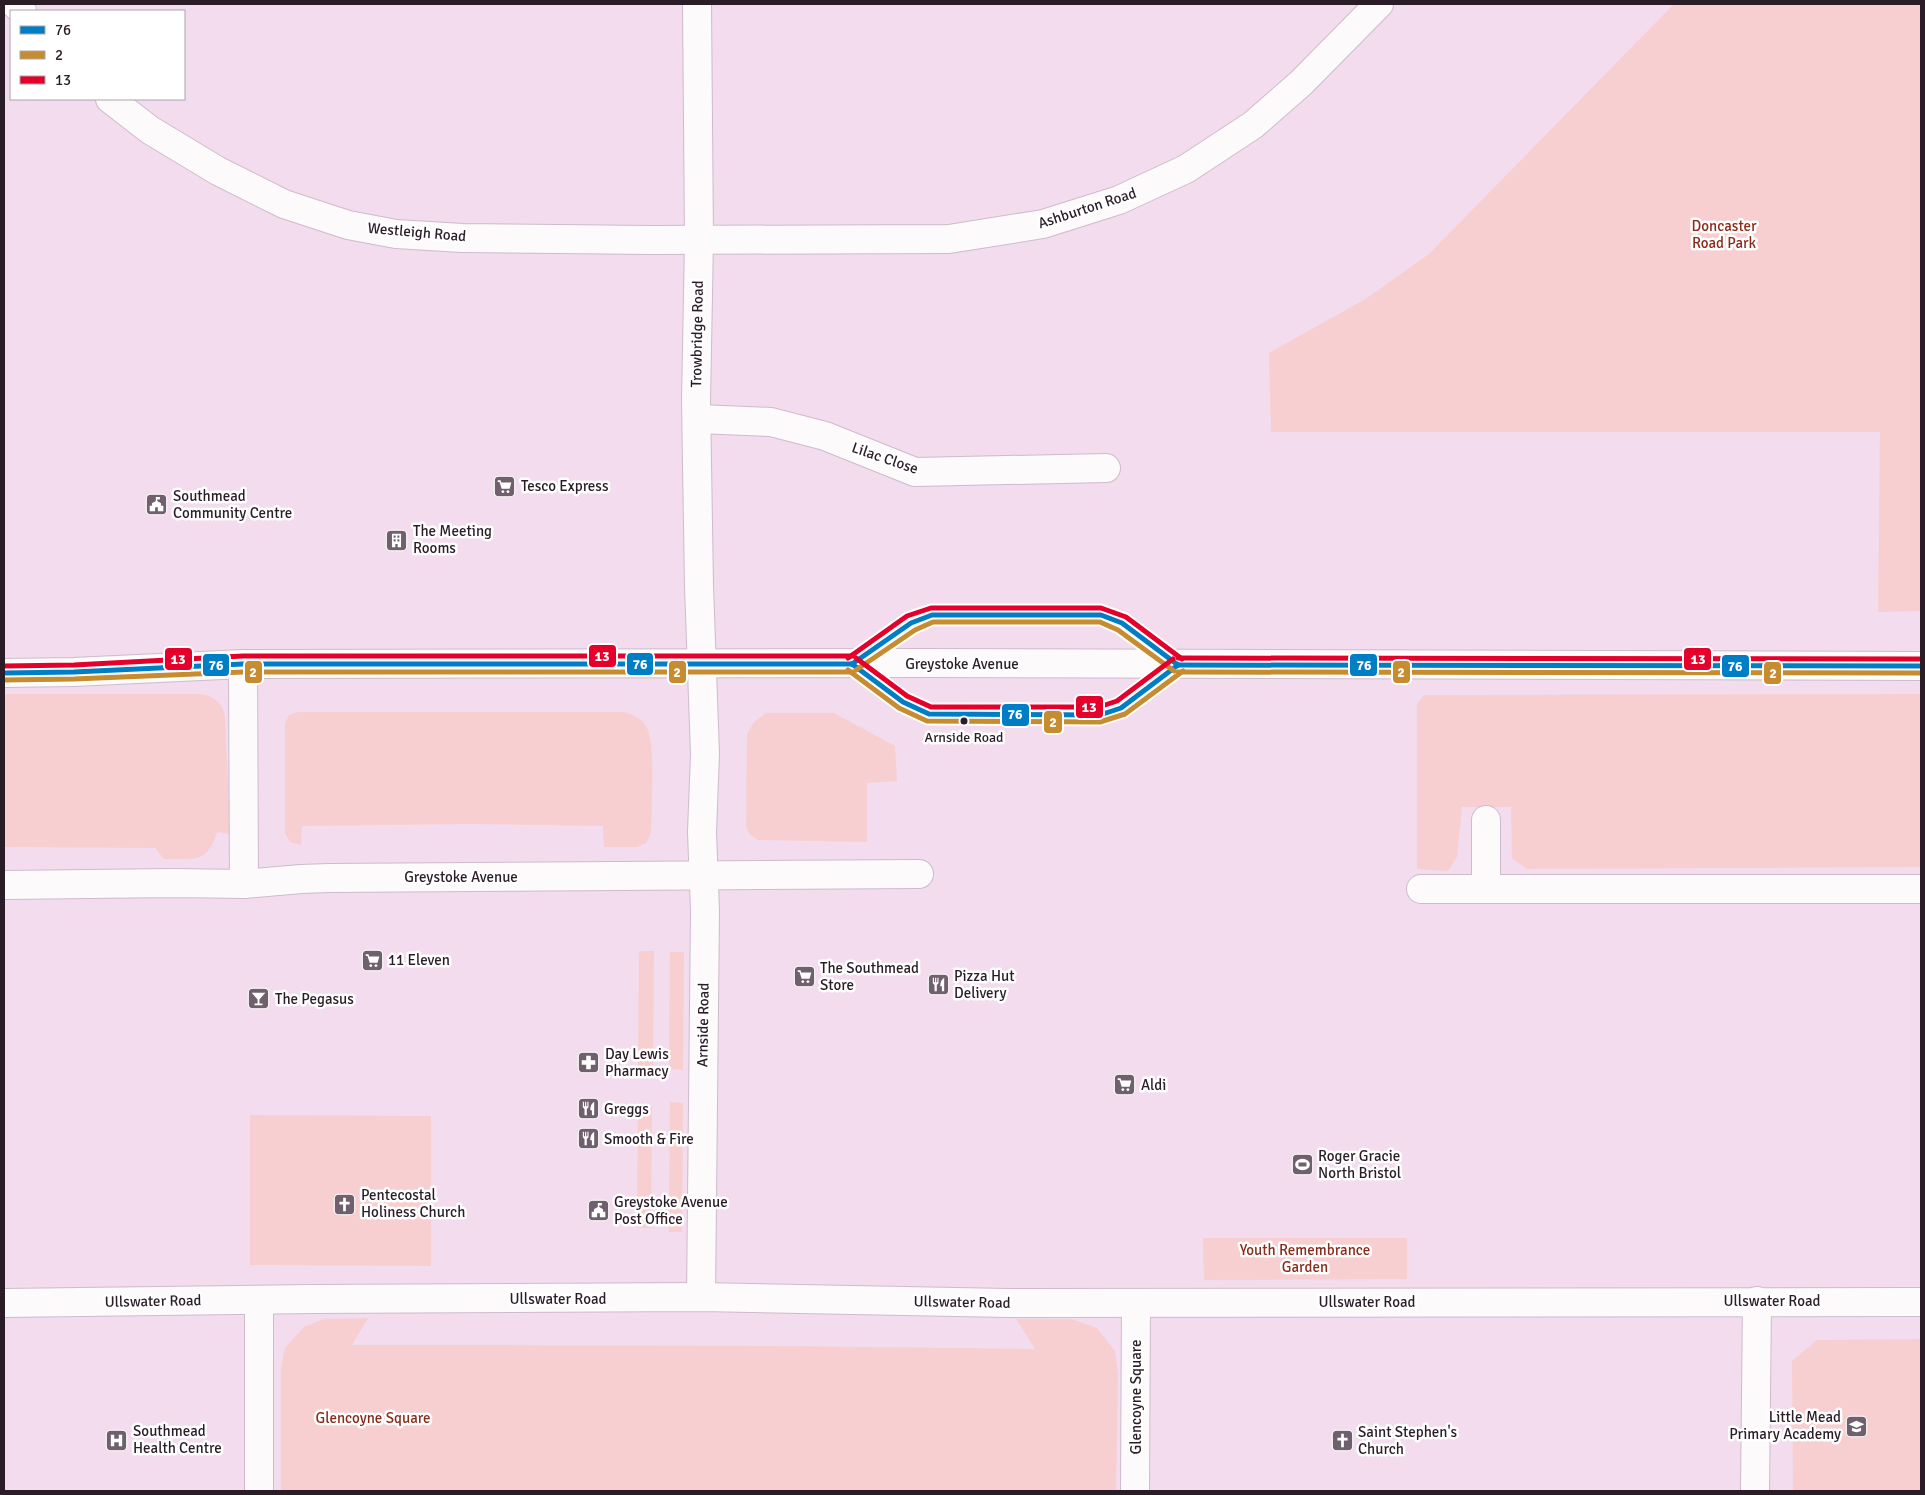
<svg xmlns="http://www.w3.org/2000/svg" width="1925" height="1495" font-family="Signika,sans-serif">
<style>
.green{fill:#f7cfd0}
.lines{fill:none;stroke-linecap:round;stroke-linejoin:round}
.street-casing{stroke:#cdbcca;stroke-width:30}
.secondary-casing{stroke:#cdbcca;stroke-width:30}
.street{stroke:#fdfafc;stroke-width:28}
.secondary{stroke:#fdfafc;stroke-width:28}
.bus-1-casing{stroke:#fff;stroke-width:9}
.bus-2-casing{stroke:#fff;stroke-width:9}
.bus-3-casing{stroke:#fff;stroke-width:9}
.bus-1{stroke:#007ec5;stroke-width:5}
.bus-2{stroke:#c78b30;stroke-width:5}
.bus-3{stroke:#e4002b;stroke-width:5}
.bus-dot{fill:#2a1d28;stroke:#fff;stroke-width:2}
.labels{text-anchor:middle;stroke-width:5;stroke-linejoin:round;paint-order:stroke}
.bus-label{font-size:14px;fill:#2a1d28;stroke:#fff}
.street-label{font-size:15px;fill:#2a1d28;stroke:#fff}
.park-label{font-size:15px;fill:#892b1a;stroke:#fff}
.poi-label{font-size:15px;fill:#2a1d28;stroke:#fff;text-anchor:start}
.line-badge{stroke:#fff;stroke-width:2}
.badge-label{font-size:14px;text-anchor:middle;font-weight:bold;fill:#fff}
</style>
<rect width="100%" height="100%" fill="#f2dced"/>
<g class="green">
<polygon points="1674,4 1921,4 1921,611 1878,612 1880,432 1271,432 1269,353 1367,298 1429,254"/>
<path d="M4 694H201C214 696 223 703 225 717L230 834 217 832C207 865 194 858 164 859L155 848 4 847Z"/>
<polygon points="1921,694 1921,867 1527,869 1512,858 1511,807 1462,807 1457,857 1448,871 1417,869 1417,704 1424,695"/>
<path d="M298 712H626C635 716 643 719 647 728 656 745 651 811 651 833L646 843 637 847H604L603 826 469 824 302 826 301 845 290 842 285 833V724L289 715Z"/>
<polygon points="766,713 834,713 895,746 897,781 867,783 867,842 758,840 750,835 746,826 747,734 754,722"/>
<polygon points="639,951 654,951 653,1068 638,1069"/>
<polygon points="670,952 684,952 683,1070 669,1069"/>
<polygon points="670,1102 683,1103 682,1232 669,1232"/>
<polygon points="638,1106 652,1107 651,1228 637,1228"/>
<polygon points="250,1115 431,1116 431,1266 250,1265"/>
<polygon points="1203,1238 1407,1238 1407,1279 1204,1280"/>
<polygon points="368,1318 352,1345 777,1346 1035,1349 1016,1319 1071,1319 1097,1328 1115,1351 1118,1375 1116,1491 281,1491 281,1368 285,1348 304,1327 324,1319"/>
<polygon points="1921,1339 1921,1491 1793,1491 1792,1361 1817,1340"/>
</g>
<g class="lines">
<defs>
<g id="street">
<polyline points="15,4 22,11"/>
<polyline points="697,4 699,240 696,402 699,586 705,754 702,832 705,911 701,1297"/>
<polyline points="110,99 150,130 218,171 284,204 348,225 396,234 462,238 652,240 949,239 1043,224 1119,200 1186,169 1253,125 1301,83 1379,4"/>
<polyline points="698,419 771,422 825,436 915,472 1106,468"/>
<polyline points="243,664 244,884"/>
<polyline points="1486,820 1486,889"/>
<polyline points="4,885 173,883 244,884 301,879 329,878 919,874"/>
<polyline points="1421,889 1921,889"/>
<polyline points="4,1303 313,1299 701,1297 1007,1303 1921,1302"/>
<polyline points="259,1491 259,1300"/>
<polyline points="1135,1491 1136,1304"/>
<polyline points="1755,1491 1757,1301"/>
</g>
<polyline id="secondary" points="4,673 74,672 243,664 924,663 1921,666"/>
</defs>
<use href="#street" class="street-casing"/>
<use href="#secondary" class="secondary-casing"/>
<use href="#street" class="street"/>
<use href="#secondary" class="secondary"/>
<defs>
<g id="bus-1">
<polyline points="852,664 903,702 929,714 1100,715 1121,708 1178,665"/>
<polyline points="852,664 911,623 932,615 1101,615 1122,623 1178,665"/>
<polyline points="1178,665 1921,666"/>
<polyline points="4,673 74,672 243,664 852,664"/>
</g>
<g id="bus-2">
<polyline points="848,670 899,708 927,721 1100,722 1125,714 1183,671"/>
<polyline points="856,670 915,630 933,622 1100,622 1118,630 1174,671"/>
<polyline points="1178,672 1921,673"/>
<polyline points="4,680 74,679 243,672 852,672"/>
</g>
<g id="bus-3">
<polyline points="848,658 907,616 931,608 1101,608 1126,617 1182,659"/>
<polyline points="856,658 907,696 931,707 1099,707 1117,701 1173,659"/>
<polyline points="1178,658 1921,659"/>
<polyline points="4,666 74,665 243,656 852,656"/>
</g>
</defs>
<use href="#bus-1" class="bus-1-casing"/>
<use href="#bus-2" class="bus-2-casing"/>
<use href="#bus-3" class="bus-3-casing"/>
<use href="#bus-1" class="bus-1"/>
<use href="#bus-2" class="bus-2"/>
<use href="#bus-3" class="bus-3"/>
</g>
<defs>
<symbol id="supermarket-square" viewBox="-11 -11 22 22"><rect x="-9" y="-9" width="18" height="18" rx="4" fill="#70606d" stroke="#fff"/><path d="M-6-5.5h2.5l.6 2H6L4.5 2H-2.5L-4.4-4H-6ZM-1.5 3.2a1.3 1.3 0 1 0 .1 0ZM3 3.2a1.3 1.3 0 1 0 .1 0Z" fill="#fff"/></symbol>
<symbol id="civic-square" viewBox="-11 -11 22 22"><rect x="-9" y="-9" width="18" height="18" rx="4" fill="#70606d" stroke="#fff"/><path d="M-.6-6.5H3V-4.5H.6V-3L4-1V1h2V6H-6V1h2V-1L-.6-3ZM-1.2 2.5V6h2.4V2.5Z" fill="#fff"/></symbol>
<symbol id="building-square" viewBox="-11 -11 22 22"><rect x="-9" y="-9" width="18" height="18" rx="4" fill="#70606d" stroke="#fff"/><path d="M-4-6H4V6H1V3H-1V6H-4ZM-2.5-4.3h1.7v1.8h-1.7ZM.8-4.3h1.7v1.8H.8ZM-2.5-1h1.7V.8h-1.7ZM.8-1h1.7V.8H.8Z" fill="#fff"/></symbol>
<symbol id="restaurant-square" viewBox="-11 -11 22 22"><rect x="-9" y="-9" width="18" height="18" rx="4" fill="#70606d" stroke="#fff"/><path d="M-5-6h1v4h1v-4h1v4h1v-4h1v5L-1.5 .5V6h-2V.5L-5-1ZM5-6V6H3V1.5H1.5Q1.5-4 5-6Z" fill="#fff"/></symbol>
<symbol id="bar-square" viewBox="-11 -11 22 22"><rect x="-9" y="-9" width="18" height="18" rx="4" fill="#70606d" stroke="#fff"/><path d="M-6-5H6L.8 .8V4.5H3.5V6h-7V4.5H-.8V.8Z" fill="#fff"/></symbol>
<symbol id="pharmacy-square" viewBox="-11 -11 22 22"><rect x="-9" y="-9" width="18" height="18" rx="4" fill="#70606d" stroke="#fff"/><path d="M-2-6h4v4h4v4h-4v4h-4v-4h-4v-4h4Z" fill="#fff"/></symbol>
<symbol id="stadium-square" viewBox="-11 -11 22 22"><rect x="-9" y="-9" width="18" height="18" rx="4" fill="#70606d" stroke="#fff"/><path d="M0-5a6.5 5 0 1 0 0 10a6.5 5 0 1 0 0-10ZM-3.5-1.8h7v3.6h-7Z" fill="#fff"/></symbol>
<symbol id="church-square" viewBox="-11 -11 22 22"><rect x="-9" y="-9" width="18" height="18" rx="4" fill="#70606d" stroke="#fff"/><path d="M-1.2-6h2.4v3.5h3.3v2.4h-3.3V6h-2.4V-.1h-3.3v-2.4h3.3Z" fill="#fff"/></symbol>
<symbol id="school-square" viewBox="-11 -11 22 22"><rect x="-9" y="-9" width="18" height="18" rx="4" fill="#70606d" stroke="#fff"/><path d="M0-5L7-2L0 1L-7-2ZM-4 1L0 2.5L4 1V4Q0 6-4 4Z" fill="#fff"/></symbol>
<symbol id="hospital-square" viewBox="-11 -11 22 22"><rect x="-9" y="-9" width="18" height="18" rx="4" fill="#70606d" stroke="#fff"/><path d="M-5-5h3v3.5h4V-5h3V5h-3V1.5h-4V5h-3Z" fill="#fff"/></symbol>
</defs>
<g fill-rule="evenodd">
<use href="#supermarket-square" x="492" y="474" width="25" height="25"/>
<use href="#civic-square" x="144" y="492" width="25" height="25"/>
<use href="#building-square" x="384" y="528" width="25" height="25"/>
<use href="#supermarket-square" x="360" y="948" width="25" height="25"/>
<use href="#supermarket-square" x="792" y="964" width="25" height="25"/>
<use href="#restaurant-square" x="926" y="972" width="25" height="25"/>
<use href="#bar-square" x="246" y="986" width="25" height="25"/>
<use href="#pharmacy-square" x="576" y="1050" width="25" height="25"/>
<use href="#supermarket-square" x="1112" y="1072" width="25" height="25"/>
<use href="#restaurant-square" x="576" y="1096" width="25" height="25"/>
<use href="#restaurant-square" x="576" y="1126" width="25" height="25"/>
<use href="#stadium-square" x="1290" y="1152" width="25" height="25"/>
<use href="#church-square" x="332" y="1192" width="25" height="25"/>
<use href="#civic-square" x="586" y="1198" width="25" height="25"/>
<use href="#school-square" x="1844" y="1414" width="25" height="25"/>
<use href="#hospital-square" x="104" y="1428" width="25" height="25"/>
<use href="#church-square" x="1330" y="1428" width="25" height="25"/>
</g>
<circle class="bus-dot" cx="964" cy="721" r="4.5"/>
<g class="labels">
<g class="bus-label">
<text x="964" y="742">Arnside Road</text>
</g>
<g class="street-label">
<text transform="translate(1087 208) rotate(-18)" y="5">Ashburton Road</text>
<text transform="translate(417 232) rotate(5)" y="5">Westleigh Road</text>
<text transform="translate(697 334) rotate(-89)" y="5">Trowbridge Road</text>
<text transform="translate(885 458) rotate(19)" y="5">Lilac Close</text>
<text x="962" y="669">Greystoke Avenue</text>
<text x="461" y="882">Greystoke Avenue</text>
<text transform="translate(703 1025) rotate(-89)" y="5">Arnside Road</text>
<text x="558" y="1304">Ullswater Road</text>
<text transform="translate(153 1301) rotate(-1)" y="5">Ullswater Road</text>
<text x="1772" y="1306">Ullswater Road</text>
<text transform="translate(962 1302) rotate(1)" y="5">Ullswater Road</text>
<text x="1367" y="1307">Ullswater Road</text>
<text transform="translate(1136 1397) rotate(-90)" y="5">Glencoyne Square</text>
</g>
<g class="park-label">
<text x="1724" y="231">Doncaster<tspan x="1724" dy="17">Road Park</tspan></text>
<text x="1305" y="1255">Youth Remembrance<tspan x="1305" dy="17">Garden</tspan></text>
<text x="373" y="1423">Glencoyne Square</text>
</g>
<g class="poi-label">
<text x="521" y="491">Tesco Express</text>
<text x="173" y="501">Southmead<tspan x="173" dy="17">Community Centre</tspan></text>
<text x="413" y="536">The Meeting<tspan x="413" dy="17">Rooms</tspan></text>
<text x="388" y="965">11 Eleven</text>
<text x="820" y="973">The Southmead<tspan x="820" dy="17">Store</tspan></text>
<text x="954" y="981">Pizza Hut<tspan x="954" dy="17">Delivery</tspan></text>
<text x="275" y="1004">The Pegasus</text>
<text x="605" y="1059">Day Lewis<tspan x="605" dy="17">Pharmacy</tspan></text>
<text x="1141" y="1090">Aldi</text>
<text x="604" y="1114">Greggs</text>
<text x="604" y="1144">Smooth &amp; Fire</text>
<text x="1318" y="1161">Roger Gracie<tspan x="1318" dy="17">North Bristol</tspan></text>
<text x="361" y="1200">Pentecostal<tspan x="361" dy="17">Holiness Church</tspan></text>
<text x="614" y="1207">Greystoke Avenue<tspan x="614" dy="17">Post Office</tspan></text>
<text x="1841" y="1422" text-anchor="end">Little Mead<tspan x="1841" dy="17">Primary Academy</tspan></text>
<text x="133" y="1436">Southmead<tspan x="133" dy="17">Health Centre</tspan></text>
<text x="1358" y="1437">Saint Stephen's<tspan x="1358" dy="17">Church</tspan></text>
</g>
</g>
<g class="line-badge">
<rect x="588" y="644" width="29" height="24" rx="5" fill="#e4002b"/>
<rect x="1683" y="647" width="29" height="24" rx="5" fill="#e4002b"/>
<rect x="164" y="647" width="29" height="24" rx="5" fill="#e4002b"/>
<rect x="626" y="652" width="28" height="24" rx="5" fill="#007ec5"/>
<rect x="1349" y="653" width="29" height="24" rx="5" fill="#007ec5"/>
<rect x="202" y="653" width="28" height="24" rx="5" fill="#007ec5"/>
<rect x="1721" y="654" width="29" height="24" rx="5" fill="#007ec5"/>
<rect x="244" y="660" width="19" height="24" rx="5" fill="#c78b30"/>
<rect x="668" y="660" width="19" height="24" rx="5" fill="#c78b30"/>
<rect x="1392" y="660" width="19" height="24" rx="5" fill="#c78b30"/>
<rect x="1763" y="661" width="19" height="24" rx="5" fill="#c78b30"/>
<rect x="1075" y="695" width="29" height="24" rx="5" fill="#e4002b"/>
<rect x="1001" y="703" width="29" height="24" rx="5" fill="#007ec5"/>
<rect x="1043" y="710" width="20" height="24" rx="5" fill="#c78b30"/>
</g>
<g class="badge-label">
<text x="602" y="661">13</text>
<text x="1698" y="664">13</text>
<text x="178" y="664">13</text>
<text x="640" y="669">76</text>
<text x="1364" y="670">76</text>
<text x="216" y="670">76</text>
<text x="1735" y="671">76</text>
<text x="253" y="677">2</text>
<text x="677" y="677">2</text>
<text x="1401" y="677">2</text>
<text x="1773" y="678">2</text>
<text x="1089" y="712">13</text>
<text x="1015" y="719">76</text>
<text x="1053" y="727">2</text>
</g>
<rect width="1925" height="1495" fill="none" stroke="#2a1d28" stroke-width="10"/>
<rect x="10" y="10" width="175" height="90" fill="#ffffff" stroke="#aaa5a9"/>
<rect x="20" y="26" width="25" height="8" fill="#007ec5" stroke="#aaa5a9"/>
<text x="55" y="35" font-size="15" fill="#2a1d28">76</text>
<rect x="20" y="51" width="25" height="8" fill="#c78b30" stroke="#aaa5a9"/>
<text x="55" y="60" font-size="15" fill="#2a1d28">2</text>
<rect x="20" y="76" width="25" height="8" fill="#e4002b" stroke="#aaa5a9"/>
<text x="55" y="85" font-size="15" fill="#2a1d28">13</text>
</svg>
